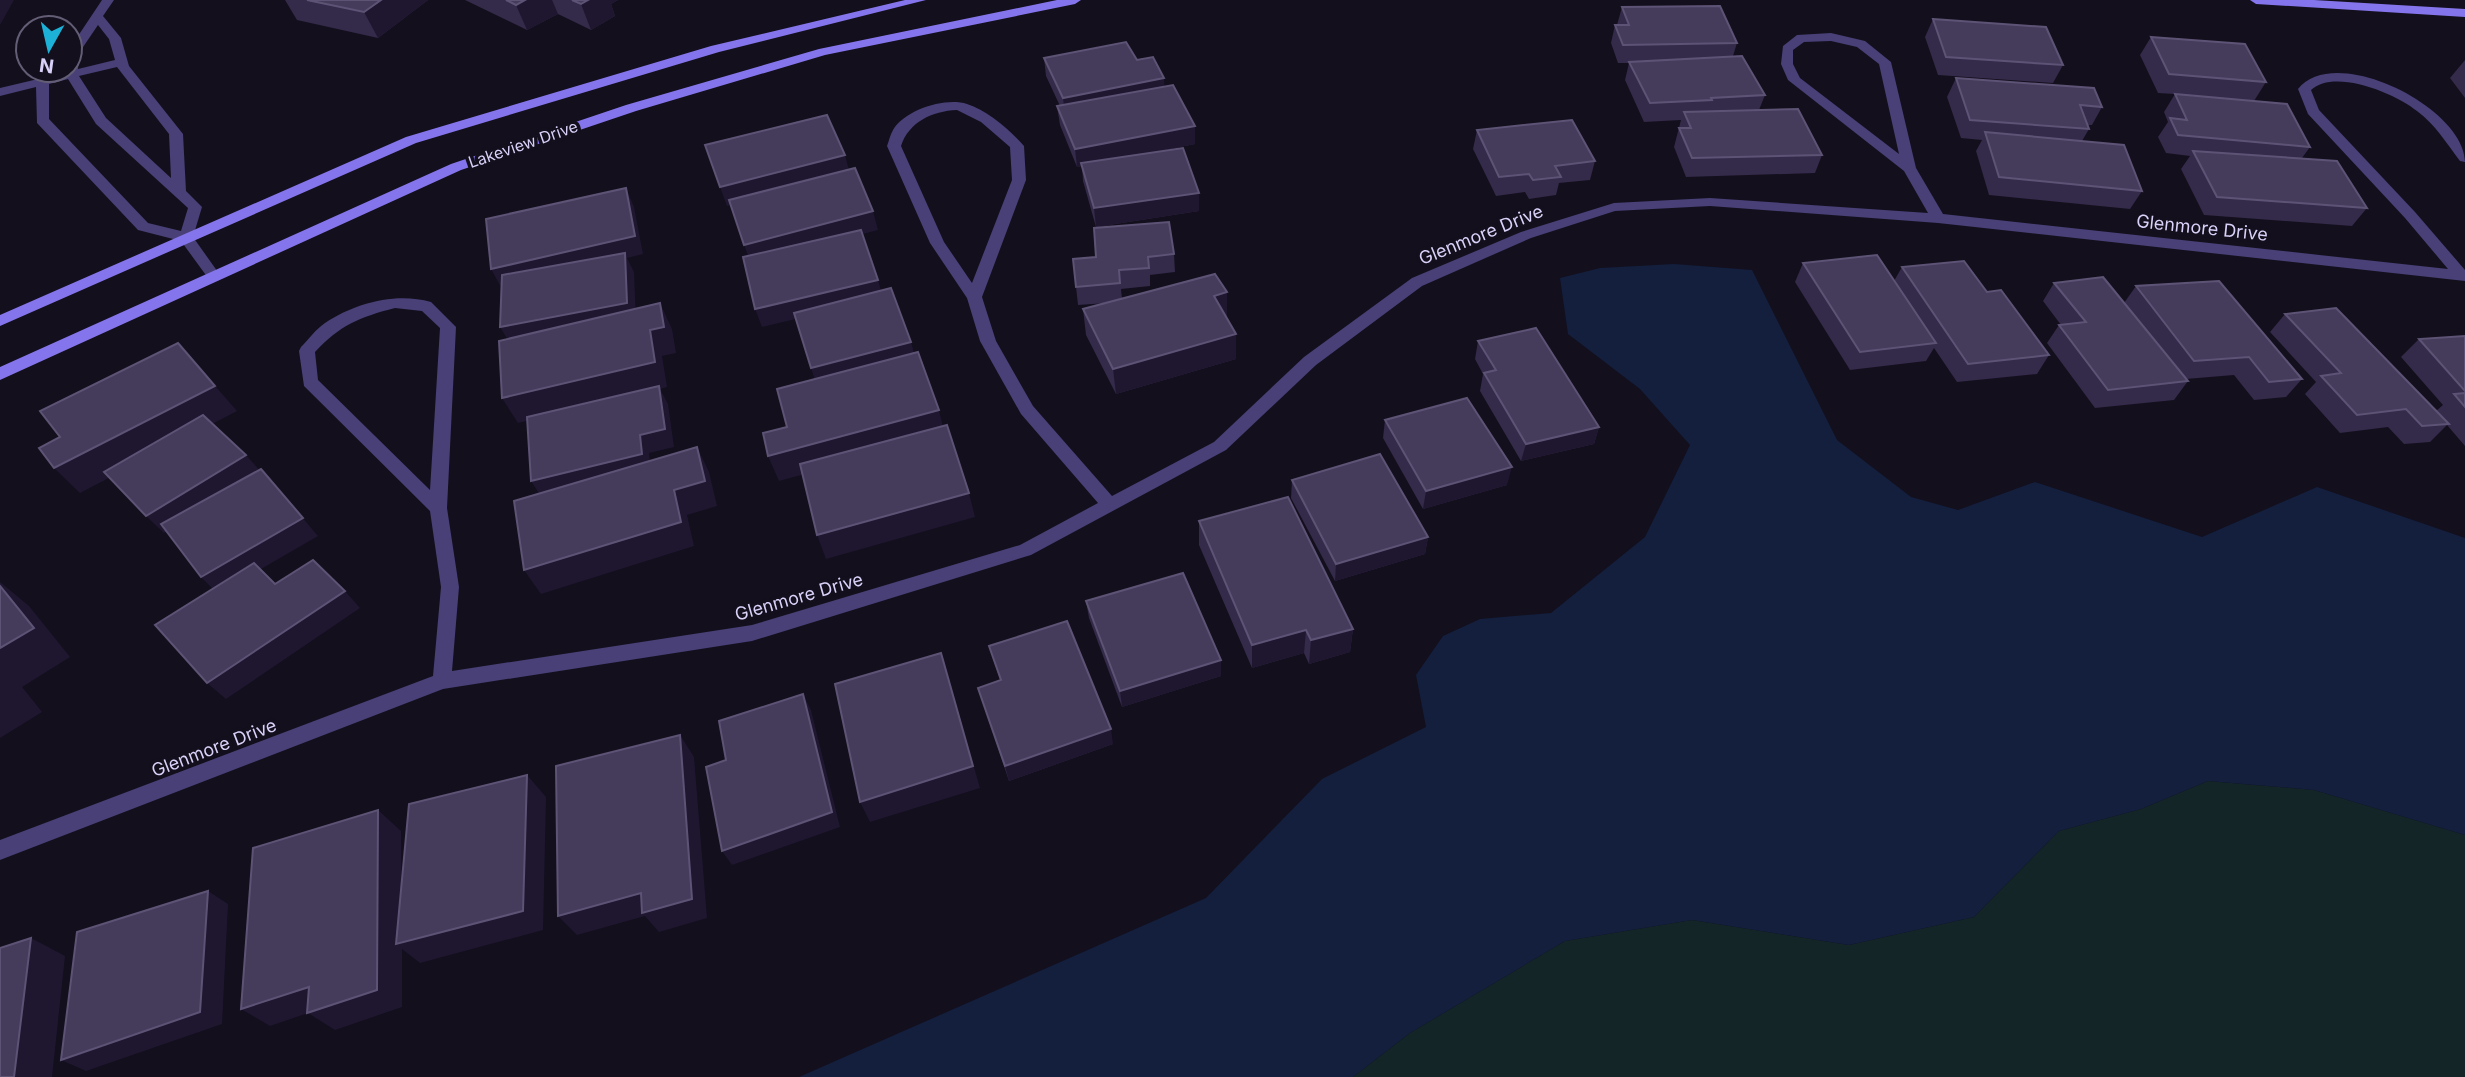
<svg xmlns="http://www.w3.org/2000/svg" width="2465" height="1077" font-family="Inter,sans-serif">
<style>
.green{fill:#132526}
.water{fill:#131f3d}
.lines{fill:none;stroke-linecap:round;stroke-linejoin:round}
.street{fill:#484076;fill-rule:evenodd}
.secondary{fill:#8575ec;fill-rule:evenodd}
.wall{fill:#342a49}
.shaded-wall{fill:#1f1730}
.building{fill:#453c5c;stroke:#5d5375;stroke-width:2}
.labels{text-anchor:middle;stroke-width:7;stroke-linejoin:round;paint-order:stroke}
.far-street-label{font-size:16px;fill:#dad1f9;stroke:#130f1d}
.street-label{font-size:18px;fill:#dad1f9;stroke:#130f1d}
</style>
<rect width="100%" height="100%" fill="#130f1d"/>
<polygon class="green" points="2208,781 2314,790 2465,835 2465,1077 1353,1077 1410,1033 1565,941 1692,920 1849,945 1974,917 2059,831 2141,809"/>
<polygon class="water" points="1674,264 1752,270 1837,440 1911,497 1958,510 2035,482 2202,537 2317,487 2465,538 2465,835 2314,790 2208,781 2141,809 2059,831 1974,917 1849,945 1692,920 1565,941 1410,1033 1353,1077 799,1077 1206,898 1322,779 1426,727 1416,675 1443,636 1480,619 1551,613 1645,537 1690,445 1640,389 1568,334 1560,278 1600,268"/>
<g class="lines">
<g class="street">
<path d="M102 0H114L103 16 121 38 129 66 183 134 186 191 202 207 193 237 220 275 218 278H208L181 241 138 230 37 123 36 87 0 96V88L38 79 45 70H58L55 75 70 70V48ZM98 25 109 39 115 60 78 69 79 53ZM117 67 169 134 171 178 106 118 79 76ZM68 79 96 124 188 208 181 231 148 223 49 119V84Z"/>
<path d="M1831 33 1865 41 1891 62 1916 168 1943 214 2448 269 2405 218 2308 114 2298 89C2335 42 2465 108 2465 162L2460 161C2447 144 2435 124 2417 111 2395 93 2334 68 2311 90L2319 110 2415 212 2465 270V281L1938 223 1710 206 1615 211 1531 238 1422 286 1316 365 1226 450 1031 555 752 641 443 689 0 860V840L433 676 441 587 430 511 304 386 299 351 301 347C309 339 316 329 325 323 355 303 396 292 431 302L456 327 447 508 459 587 452 671 752 625 1020 545 1098 503 1021 414 980 341 967 298 930 243 887 146C889 141 890 135 893 130 905 110 945 97 967 104 987 110 1010 130 1024 146L1026 180 982 297 996 341 1033 406 1112 496 1214 442 1304 357 1412 278 1521 232 1614 203 1710 198 1928 213 1904 171 1788 80 1781 64 1783 46 1797 35ZM1831 41 1857 47 1879 64 1899 154 1800 78 1793 64V50L1804 42ZM957 110 981 122 1010 147 1012 180 972 283 944 242 901 146C909 122 932 111 957 110ZM395 308 422 311 440 328 430 490 318 380 315 352C340 325 360 317 395 308Z"/>
</g>
<g class="secondary">
<polygon points="905,0 926,0 719,52 416,143 0,326 0,315 406,137 711,46"/>
<polygon points="1057,0 1081,0 1075,4 825,55 636,111 461,170 0,380 0,367 451,164 626,105 819,49"/>
<polygon points="2250,0 2314,0 2465,9 2465,17 2256,4"/>
</g>
</g>
<g class="wall">
<polygon points="285,0 428,0 378,38 297,20"/>
<polygon points="465,0 618,0 611,4 615,16 591,30 558,14 527,30"/>
<polygon points="1622,7 1737,43 1733,56 1765,95 1759,110 1822,155 1815,173 1686,177 1674,147 1681,120 1644,122 1625,80 1629,63 1618,63 1611,43 1615,25 1617,25"/>
<polygon points="1933,19 2063,65 2053,83 1938,75 1925,37"/>
<polygon points="2151,37 2266,82 2254,101 2310,147 2302,158 2367,208 2352,226 2204,215 2181,169 2190,156 2166,153 2158,137 2168,122 2164,112 2175,94 2158,93 2140,55"/>
<polygon points="1044,58 1137,60 1164,87 1195,144 1153,152 1199,211 1096,227 1083,181 1082,166 1077,167 1060,125 1057,106 1060,106 1046,76"/>
<polygon points="2465,60 2465,98 2450,78"/>
<polygon points="1956,78 2102,107 2092,125 2088,125 2089,129 2082,141 2142,191 2130,209 1989,195 1976,151 1982,140 1961,138 1947,97"/>
<polygon points="1477,130 1595,161 1590,180 1559,183 1556,195 1529,199 1525,192 1496,196 1473,149"/>
<polygon points="1174,254 1175,272 1150,275 1150,286 1121,289 1122,299 1227,318 1236,359 1116,394 1086,335 1083,309 1107,303 1078,305 1073,259"/>
<polygon points="1803,263 1894,281 1902,267 2049,355 2037,374 1957,382 1934,348 1926,361 1850,370 1795,282"/>
<polygon points="2054,283 2124,303 2136,286 2302,379 2286,397 2254,400 2234,375 2186,379 2188,381 2174,400 2095,408 2047,343 2059,325 2061,325 2043,301"/>
<polygon points="2285,314 2436,411 2443,405 2401,357 2419,339 2465,336 2465,446 2447,425 2430,442 2404,444 2388,427 2340,433 2305,394 2316,382 2270,332"/>
<polygon points="1478,341 1599,427 1594,444 1521,461 1480,391 1483,374 1475,359"/>
<polygon points="1385,420 1507,485 1423,509 1383,438"/>
<polygon points="1292,480 1428,537 1425,554 1335,581 1291,498"/>
<polygon points="1199,521 1353,629 1350,652 1309,664 1304,653 1252,668 1199,545"/>
<polygon points="1086,601 1221,660 1221,676 1122,707 1089,618"/>
<polygon points="989,646 1113,744 1009,781 978,688 1000,680"/>
</g>
<g class="shaded-wall">
<polygon points="0,0 14,0 0,25"/>
<polygon points="381,0 428,0 378,38 364,12"/>
<polygon points="525,0 552,0 558,14 527,30 516,5"/>
<polygon points="588,0 618,0 611,4 615,16 591,30 581,4"/>
<polygon points="1164,78 1165,96 1065,116 1063,98"/>
<polygon points="1195,126 1195,144 1082,166 1081,163 1082,166 1077,167 1075,149"/>
<polygon points="845,155 850,174 727,206 720,187"/>
<polygon points="626,188 634,207 643,254 627,258 634,272 636,322 511,345 500,327 626,258 501,287 491,269"/>
<polygon points="1199,193 1199,211 1096,227 1094,208"/>
<polygon points="873,211 878,230 751,263 744,245"/>
<polygon points="878,280 883,298 762,327 755,309"/>
<polygon points="1227,292 1227,318 1214,296"/>
<polygon points="660,303 672,329 676,353 662,356 667,387 660,389 668,404 674,447 649,453 651,472 542,498 531,481 640,435 659,389 518,423 502,398 650,330"/>
<polygon points="1236,334 1236,359 1116,394 1113,369"/>
<polygon points="911,342 916,360 817,386 811,368"/>
<polygon points="215,386 237,411 80,493 54,468"/>
<polygon points="939,410 945,436 779,481 768,456"/>
<polygon points="1599,427 1594,444 1521,461 1526,444"/>
<polygon points="697,447 709,472 717,506 687,515 694,546 541,594 524,570 674,490"/>
<polygon points="246,455 262,473 164,533 146,516"/>
<polygon points="1512,467 1507,485 1423,509 1426,491"/>
<polygon points="261,469 318,536 218,594 201,577"/>
<polygon points="969,493 975,517 826,559 817,535"/>
<polygon points="1428,537 1425,554 1335,581 1336,564"/>
<polygon points="0,582 29,606 70,657 22,687 42,712 0,738"/>
<polygon points="345,591 360,608 226,699 207,683"/>
<polygon points="1353,629 1350,652 1309,664 1311,640"/>
<polygon points="1306,630 1304,653 1252,668 1252,645"/>
<polygon points="941,653 980,788 870,822 860,802"/>
<polygon points="1221,660 1221,676 1122,707 1120,691"/>
<polygon points="803,694 811,710 840,827 732,865 722,851"/>
<polygon points="1111,729 1113,744 1009,781 1005,766"/>
<polygon points="680,735 694,757 707,918 659,932 645,916 577,935 558,916"/>
<polygon points="527,775 546,797 543,930 420,963 402,949 402,1007 335,1030 308,1013 270,1026 241,1009 378,810 401,831 402,943"/>
<polygon points="208,891 228,904 222,1024 86,1071 61,1060"/>
<polygon points="31,938 65,956 52,1077 14,1077"/>
</g>
<g class="building">
<polygon points="307,0 381,0 364,12"/>
<polygon points="506,0 525,0 516,5"/>
<polygon points="572,0 588,0 581,4"/>
<polygon points="1720,6 1737,43 1623,45 1615,25 1629,25 1622,7"/>
<polygon points="1933,19 2046,27 2063,65 1946,57"/>
<polygon points="2151,37 2245,44 2266,82 2169,74"/>
<polygon points="1126,42 1137,60 1153,57 1164,78 1063,98 1044,58"/>
<polygon points="1742,56 1765,95 1711,98 1712,100 1650,103 1629,62"/>
<polygon points="1956,78 2094,88 2102,107 2080,105 2089,129 1970,120"/>
<polygon points="1173,85 1195,126 1075,149 1057,106"/>
<polygon points="2175,94 2287,104 2310,147 2178,135 2170,118 2187,120"/>
<polygon points="1798,109 1822,155 1692,158 1679,128 1691,128 1684,112"/>
<polygon points="827,115 845,155 720,187 705,145"/>
<polygon points="1572,120 1595,161 1555,166 1561,177 1533,180 1529,174 1499,177 1477,130"/>
<polygon points="1985,132 2124,145 2142,191 1999,177"/>
<polygon points="1183,148 1199,193 1094,208 1081,163"/>
<polygon points="2193,151 2337,161 2367,208 2217,197"/>
<polygon points="855,168 873,211 744,245 729,200"/>
<polygon points="626,188 635,236 491,269 486,219"/>
<polygon points="1169,222 1174,254 1148,257 1149,268 1119,270 1120,283 1076,287 1073,259 1096,257 1094,228"/>
<polygon points="861,230 878,280 755,309 743,257"/>
<polygon points="625,253 627,303 500,327 502,275"/>
<polygon points="1877,255 1936,343 1860,352 1803,263"/>
<polygon points="1964,261 1987,292 2001,290 2049,355 1968,364 1902,267"/>
<polygon points="1215,274 1227,292 1214,296 1236,334 1113,369 1083,309"/>
<polygon points="2103,277 2188,381 2108,390 2059,325 2086,322 2054,283"/>
<polygon points="2219,281 2302,379 2269,382 2249,357 2194,361 2136,286"/>
<polygon points="891,288 911,342 811,368 794,313"/>
<polygon points="660,303 664,327 650,330 655,362 502,398 499,341"/>
<polygon points="2336,308 2449,424 2422,426 2406,409 2357,415 2321,376 2341,373 2285,314"/>
<polygon points="1536,328 1599,427 1526,444 1484,373 1496,370 1478,341"/>
<polygon points="2465,336 2465,391 2419,339"/>
<polygon points="178,343 215,386 54,468 39,448 60,437 40,411"/>
<polygon points="918,352 939,410 768,456 763,433 787,427 777,389"/>
<polygon points="659,386 665,429 640,435 642,454 531,481 527,417"/>
<polygon points="2465,393 2465,407 2454,394"/>
<polygon points="1467,398 1512,467 1426,491 1385,420"/>
<polygon points="203,415 246,455 146,516 104,472"/>
<polygon points="947,425 969,493 817,535 800,464"/>
<polygon points="697,447 705,481 674,490 681,522 524,570 514,501"/>
<polygon points="1380,454 1428,537 1336,564 1292,480"/>
<polygon points="261,469 303,518 201,577 161,524"/>
<polygon points="1288,497 1353,629 1311,640 1306,630 1252,645 1199,521"/>
<polygon points="313,560 345,591 207,683 155,625 254,563 275,584"/>
<polygon points="1183,573 1221,660 1120,691 1086,601"/>
<polygon points="0,586 34,628 0,648"/>
<polygon points="1067,621 1111,729 1005,766 978,688 1001,680 989,646"/>
<polygon points="941,653 973,766 860,802 835,684"/>
<polygon points="803,694 832,812 722,851 706,767 726,760 719,721"/>
<polygon points="680,735 692,899 642,913 641,893 558,916 556,766"/>
<polygon points="527,775 523,911 396,944 409,804"/>
<polygon points="378,810 377,990 307,1013 309,987 241,1009 253,848"/>
<polygon points="208,891 200,1012 61,1060 77,932"/>
<polygon points="31,938 14,1077 0,1077 0,948"/>
</g>
<g class="labels">
<g class="far-street-label">
<text transform="translate(523 144) rotate(-19)" y="6">Lakeview Drive</text>
</g>
<g class="street-label">
<text transform="translate(2202 228) rotate(6)" y="6">Glenmore Drive</text>
<text transform="translate(1481 235) rotate(-22)" y="6">Glenmore Drive</text>
<text transform="translate(799 597) rotate(-16)" y="6">Glenmore Drive</text>
<text transform="translate(214 748) rotate(-21)" y="6">Glenmore Drive</text>
</g>
</g>
<g transform="translate(49 49) rotate(188)"><circle r="33" fill="#130f1d" stroke="#635d75" stroke-width="2"/>
<path d="M0-5L12 26L0 18L-12 26Z" fill="#1eb1d8"/>
<text y="-10" font-size="19" font-weight="bold" text-anchor="middle" fill="#dad1f9">N</text>
</g>
</svg>
